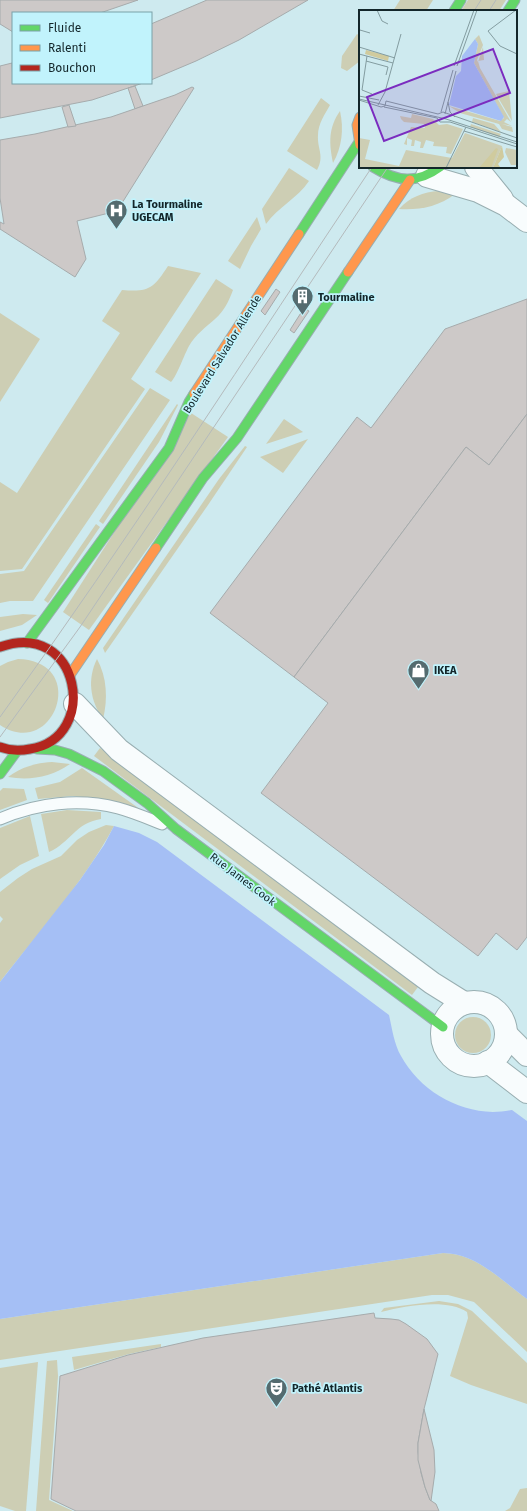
<svg xmlns="http://www.w3.org/2000/svg" width="527" height="1511" font-family="'Fira Sans',sans-serif">
<style>
.green{fill:#cdceb4}
.water{fill:#a5bff5}
.building{fill:#cdc9c8;stroke:#a6abac}
.lines{fill:none;stroke-linecap:round;stroke-linejoin:round}
.lane-casing{stroke:#98aeb1;stroke-width:13}
.street-casing{stroke:#98aeb1;stroke-width:24}
.fast-casing{stroke:#98aeb1;stroke-width:11}
.slow-casing{stroke:#98aeb1;stroke-width:11}
.jam-casing{stroke:#98aeb1;stroke-width:11}
.lane{stroke:#f8fcfd;stroke-width:11}
.street{stroke:#f8fcfd;stroke-width:22}
.fast{stroke:#63d668;stroke-width:9}
.slow{stroke:#ff974d;stroke-width:9}
.jam{stroke:#b3261e;stroke-width:9}
.tram{stroke:#b4babc;stroke-width:1}
.labels{text-anchor:middle;stroke-width:3.5;stroke-linejoin:round;paint-order:stroke}
.poi-label{font-size:11px;font-weight:bold;fill:#13262a;stroke:#c1f3fc;text-anchor:start}
.street-label{font-size:11px;fill:#13262a;stroke:#c1f3fc}
.inset-road{fill:none;stroke:#839ca0;stroke-width:1}
.view{fill:#7b2cbf;fill-opacity:0.15;stroke:#7b2cbf;stroke-width:2}
.inset-edge{fill:none;stroke:#13262a;stroke-width:2}
</style>
<rect width="100%" height="100%" fill="#ceeaef"/>
<g class="green">
<polygon points="400,0 433,0 426,11 393,11"/>
<polygon points="468,0 506,0 499,11 461,11"/>
<polygon points="357,34 360,36 360,61 347,71 341,68 342,56"/>
<path d="M321 98 330 105C325 114 318 124 318 135 317 149 325 156 317 170L287 151Z"/>
<path d="M340 111C344 129 342 147 333 163 329 144 328 128 340 111Z"/>
<path d="M289 168 309 181C298 198 278 207 266 224L262 209Z"/>
<path d="M439 191 455 194C438 207 420 210 399 209 410 197 423 192 439 191Z"/>
<polygon points="257,217 261,229 251,246 240,269 228,261"/>
<path d="M168 266 201 273 131 379 145 389 22 569 0 571V482L17 493 120 333 102 321 122 290C149 292 153 289 168 266Z"/>
<path d="M216 279 233 290C229 301 224 311 215 319 205 328 196 334 189 346 184 355 177 376 171 382L155 372Z"/>
<polygon points="0,313 40,339 0,402"/>
<polygon points="150,388 170,400 33,601 10,601 0,603 0,574 24,571"/>
<polygon points="177,404 178,405 159,442 103,524 99,521"/>
<polygon points="191,413 228,437 89,630 63,612"/>
<polygon points="284,419 303,432 266,444"/>
<polygon points="308,439 283,473 260,457"/>
<polygon points="245,446 247,447 208,505 105,653 103,648 219,479"/>
<polygon points="96,524 100,527 48,603 44,600"/>
<polygon points="23,614 37,615 22,625 0,631 0,617"/>
<path d="M18 659C90 661 54 761 0 725V666L8 662Z"/>
<path d="M97 659C107 677 108 699 103 719 90 701 87 679 97 659Z"/>
<polygon points="100,748 418,987 412,995 94,756"/>
<path d="M52 762 70 764C51 777 30 781 8 777 22 767 35 763 52 762Z"/>
<polygon points="82,768 144,812 108,800 73,796 38,799 35,788 60,782"/>
<polygon points="3,788 24,789 27,800 0,810 0,791"/>
<path d="M67 810 101 812V819C75 823 70 843 49 852L41 814Z"/>
<polygon points="30,816 39,856 20,865 0,879 0,828"/>
<path d="M106 825 114 826C84 882 39 932 0 982V923L3 919 0 916V892L18 878 32 869 61 856 77 840 89 832Z"/>
<circle cx="473" cy="1035" r="18"/>
<path d="M443 1253C476 1253 502 1281 527 1299V1352L474 1302 448 1295H432L0 1360V1319Z"/>
<path d="M439 1301 458 1304 472 1311 527 1363V1404L471 1385 450 1376 468 1318 467 1312C447 1298 404 1306 381 1312L384 1308Z"/>
<polygon points="161,1344 161,1347 129,1354 74,1370 72,1357"/>
<polygon points="57,1360 58,1376 49,1500 73,1511 36,1511 47,1361"/>
<polygon points="38,1362 26,1511 15,1511 0,1506 0,1368"/>
<polygon points="527,1488 527,1511 505,1511 510,1508 520,1489"/>
</g>
<path class="water" d="M114 826 139 833 157 842 389 1015C392 1028 394 1044 401 1056 419 1089 455 1111 493 1112 499 1112 506 1111 512 1110L527 1121V1299C502 1281 476 1253 443 1253L0 1319V982L80 880 104 845Z"/>
<g class="building">
<polygon points="0,0 138,0 100,13 13,13 13,32 0,24"/>
<polygon points="207,0 308,0 239,40 196,61 151,80 151,24"/>
<polygon points="12,63 13,83 143,83 92,100 0,118 0,66"/>
<polygon points="135,86 143,106 135,109 128,88"/>
<polygon points="192,87 194,88 117,211 77,221 86,259 75,277 0,229 0,222 4,224 0,198 0,140 35,134 111,117 175,95"/>
<polygon points="69,105 76,126 68,127 62,107"/>
<polygon points="276,289 280,292 265,315 261,311"/>
<polygon points="527,299 527,414 489,465 466,447 294,677 210,613 357,417 371,428 445,329"/>
<polygon points="304,308 309,311 294,333 290,330"/>
<polygon points="527,414 527,937 517,950 496,933 478,956 261,793 328,703 294,677 466,447 489,465"/>
<polygon points="374,1313 375,1318 391,1319 399,1320 406,1324 427,1339 438,1354 424,1409 418,1443 418,1452 421,1473 425,1487 430,1500 436,1504 439,1511 76,1511 51,1499 60,1376 128,1355 203,1338"/>
<polygon points="424,1409 434,1450 435,1472 431,1501 430,1500 425,1487 418,1460 418,1443"/>
</g>
<g class="lines">
<defs>
<path id="lane" d="M0 819C37 803 79 798 118 808 133 812 147 818 162 824"/>
<g id="street">
<polyline points="476,167 502,199"/>
<polyline points="427,176 478,191 506,205 527,221"/>
<polyline points="75,704 119,750 432,983 464,1003"/>
<circle cx="474" cy="1034" r="32"/>
<polyline points="506,1034 527,1055"/>
<polyline points="488,1062 527,1092"/>
</g>
<g id="fast">
<polyline points="454,11 461,0"/>
<polyline points="508,11 515,0"/>
<path d="M373 167C397 182 417 184 440 167"/>
<polyline points="299,234 359,142"/>
<polyline points="156,548 203,478 237,438 348,272"/>
<polyline points="27,643 169,448 189,402 194,394"/>
<polyline points="37,749 55,750 69,754 103,771 147,803 176,829 443,1027"/>
<polyline points="0,774 17,751"/>
</g>
<g id="slow">
<polyline points="360,117 357,125 360,145"/>
<polyline points="348,272 410,180"/>
<polyline points="194,394 299,234"/>
<polyline points="70,675 156,548"/>
</g>
<path id="jam" d="M0 647C80 618 101 738 30 749 20 751 10 751 0 747"/>
</defs>
<use href="#lane" class="lane-casing"/>
<use href="#street" class="street-casing"/>
<use href="#fast" class="fast-casing"/>
<use href="#slow" class="slow-casing"/>
<use href="#jam" class="jam-casing"/>
<use href="#lane" class="lane"/>
<use href="#street" class="street"/>
<use href="#fast" class="fast"/>
<use href="#slow" class="slow"/>
<use href="#jam" class="jam"/>
<g class="tram">
<polyline points="474,11 481,0"/>
<polyline points="489,11 496,0"/>
<path d="M0 717C130 538 249 351 372 167"/>
<polyline points="0,737 80,627 388,167"/>
</g>
</g>
<defs>
<symbol id="hospital-pin" viewBox="-11 -11 22 30"><path d="M0 17L-7.5 6A9.5 9.5 0 1 1 7.5 6Z" fill="#546b6f" stroke="#c1f3fc"/><path d="M-5-5h3v3.5h4V-5h3V5h-3V1.5h-4V5h-3Z" fill="#fff"/></symbol>
<symbol id="building-pin" viewBox="-11 -11 22 30"><path d="M0 17L-7.5 6A9.5 9.5 0 1 1 7.5 6Z" fill="#546b6f" stroke="#c1f3fc"/><path d="M-4-6H4V6H1V3H-1V6H-4ZM-2.5-4.3h1.7v1.8h-1.7ZM.8-4.3h1.7v1.8H.8ZM-2.5-1h1.7V.8h-1.7ZM.8-1h1.7V.8H.8Z" fill="#fff"/></symbol>
<symbol id="shop-pin" viewBox="-11 -11 22 30"><path d="M0 17L-7.5 6A9.5 9.5 0 1 1 7.5 6Z" fill="#546b6f" stroke="#c1f3fc"/><path d="M-5-2.5h2.3a2.7 3.5 0 0 1 5.4 0H5L5.5 6h-11ZM-1.5-2.5h3a1.5 2.3 0 0 0-3 0Z" fill="#fff"/></symbol>
<symbol id="theatre-pin" viewBox="-11 -11 22 30"><path d="M0 17L-7.5 6A9.5 9.5 0 1 1 7.5 6Z" fill="#546b6f" stroke="#c1f3fc"/><path d="M-5-5.5Q0-4 5-5.5V0Q5 5 0 6Q-5 5-5 0ZM-3.3-2.5H-1v1.5H-3.3ZM1-2.5H3.3v1.5H1ZM-2.8 1Q0 5.5 2.8 1Z" fill="#fff"/></symbol>
</defs>
<g fill-rule="evenodd">
<use href="#hospital-pin" x="104" y="198" width="25" height="34"/>
<use href="#building-pin" x="290" y="284" width="25" height="34"/>
<use href="#shop-pin" x="406" y="658" width="25" height="34"/>
<use href="#theatre-pin" x="264" y="1376" width="25" height="34"/>
</g>
<g class="labels">
<g class="poi-label">
<text x="132" y="208">La Tourmaline<tspan x="132" dy="13">UGECAM</tspan></text>
<text x="318" y="301">Tourmaline</text>
<text x="434" y="674">IKEA</text>
<text x="292" y="1392">Pathé Atlantis</text>
</g>
<g class="street-label">
<text transform="translate(222 354) rotate(-58)" y="4">Boulevard Salvador Allende</text>
<text transform="translate(243 879) rotate(37)" y="4">Rue James Cook</text>
</g>
</g>
<g transform="translate(359 10)">
<rect width="158" height="158" fill="#ceeaef"/>
<path d="M120 25 124 35 118 50 119 52 124 37 125 50 119 51 121 58 152 112 148 109 145 112 153 116 143 114 153 117 154 122 143 119 140 114 101 103 90 96 141 111 145 108 115 53 119 34 116 29ZM150 81 153 111 137 84ZM53 104 74 109 80 115 88 114 104 119 92 144 87 143 88 137 74 136 75 132 67 130 64 138H61L62 132 56 130 55 136H52L53 130 48 128V135L45 134 52 117 66 118 65 114 45 112 42 109 41 106 52 108ZM114 108 135 114 142 122 113 112ZM112 114 142 124 140 127 111 117ZM106 123 143 136 134 158H0V128L11 130 6 149 40 156 47 140 93 148ZM147 138 158 140 157 155H152L146 142Z" fill="#cdceb4"/>
<path d="M7 40 30 46 29 51 6 44ZM143 136 145 147 139 154 141 157 134 158ZM137 138 139 139 132 158H120Z" fill="#d0cb9e"/>
<path d="M116 29 119 34 115 53 145 107 142 111 90 95 97 66 102 61 103 46Z" fill="#a5bff5"/>
<path class="inset-road" d="M18 0 23 11 29 14M157 0 129 21 141 36 158 44M0 22 1 20 11 23M0 37 36 48M0 44 34 53M8 46 3 80 13 84M7 51 29 57 27 65M95 56 115 0M98 56 118 0M0 86 20 90M0 89 87 109 158 132M0 90 22 97 26 96 27 91M27 91 79 104 84 102 158 128M89 92 91 102 96 107M19 95 26 82 42 24M25 97 78 108 81 112H91L158 134M82 102 94 60M86 104 97 61M105 121 158 137M87 158 107 117"/>
<path class="view" d="M134 39 151 83 25 131 8 87Z"/>
<rect width="158" height="158" class="inset-edge"/>
</g>
<rect x="12" y="12" width="140" height="72" fill="#c1f3fc" stroke="#7ba1a8"/>
<rect x="20" y="25" width="20" height="6" fill="#63d668" stroke="#7ba1a8"/>
<text x="48" y="32" font-size="12" fill="#13262a">Fluide</text>
<rect x="20" y="45" width="20" height="6" fill="#ff974d" stroke="#7ba1a8"/>
<text x="48" y="52" font-size="12" fill="#13262a">Ralenti</text>
<rect x="20" y="65" width="20" height="6" fill="#b3261e" stroke="#7ba1a8"/>
<text x="48" y="72" font-size="12" fill="#13262a">Bouchon</text>
</svg>
